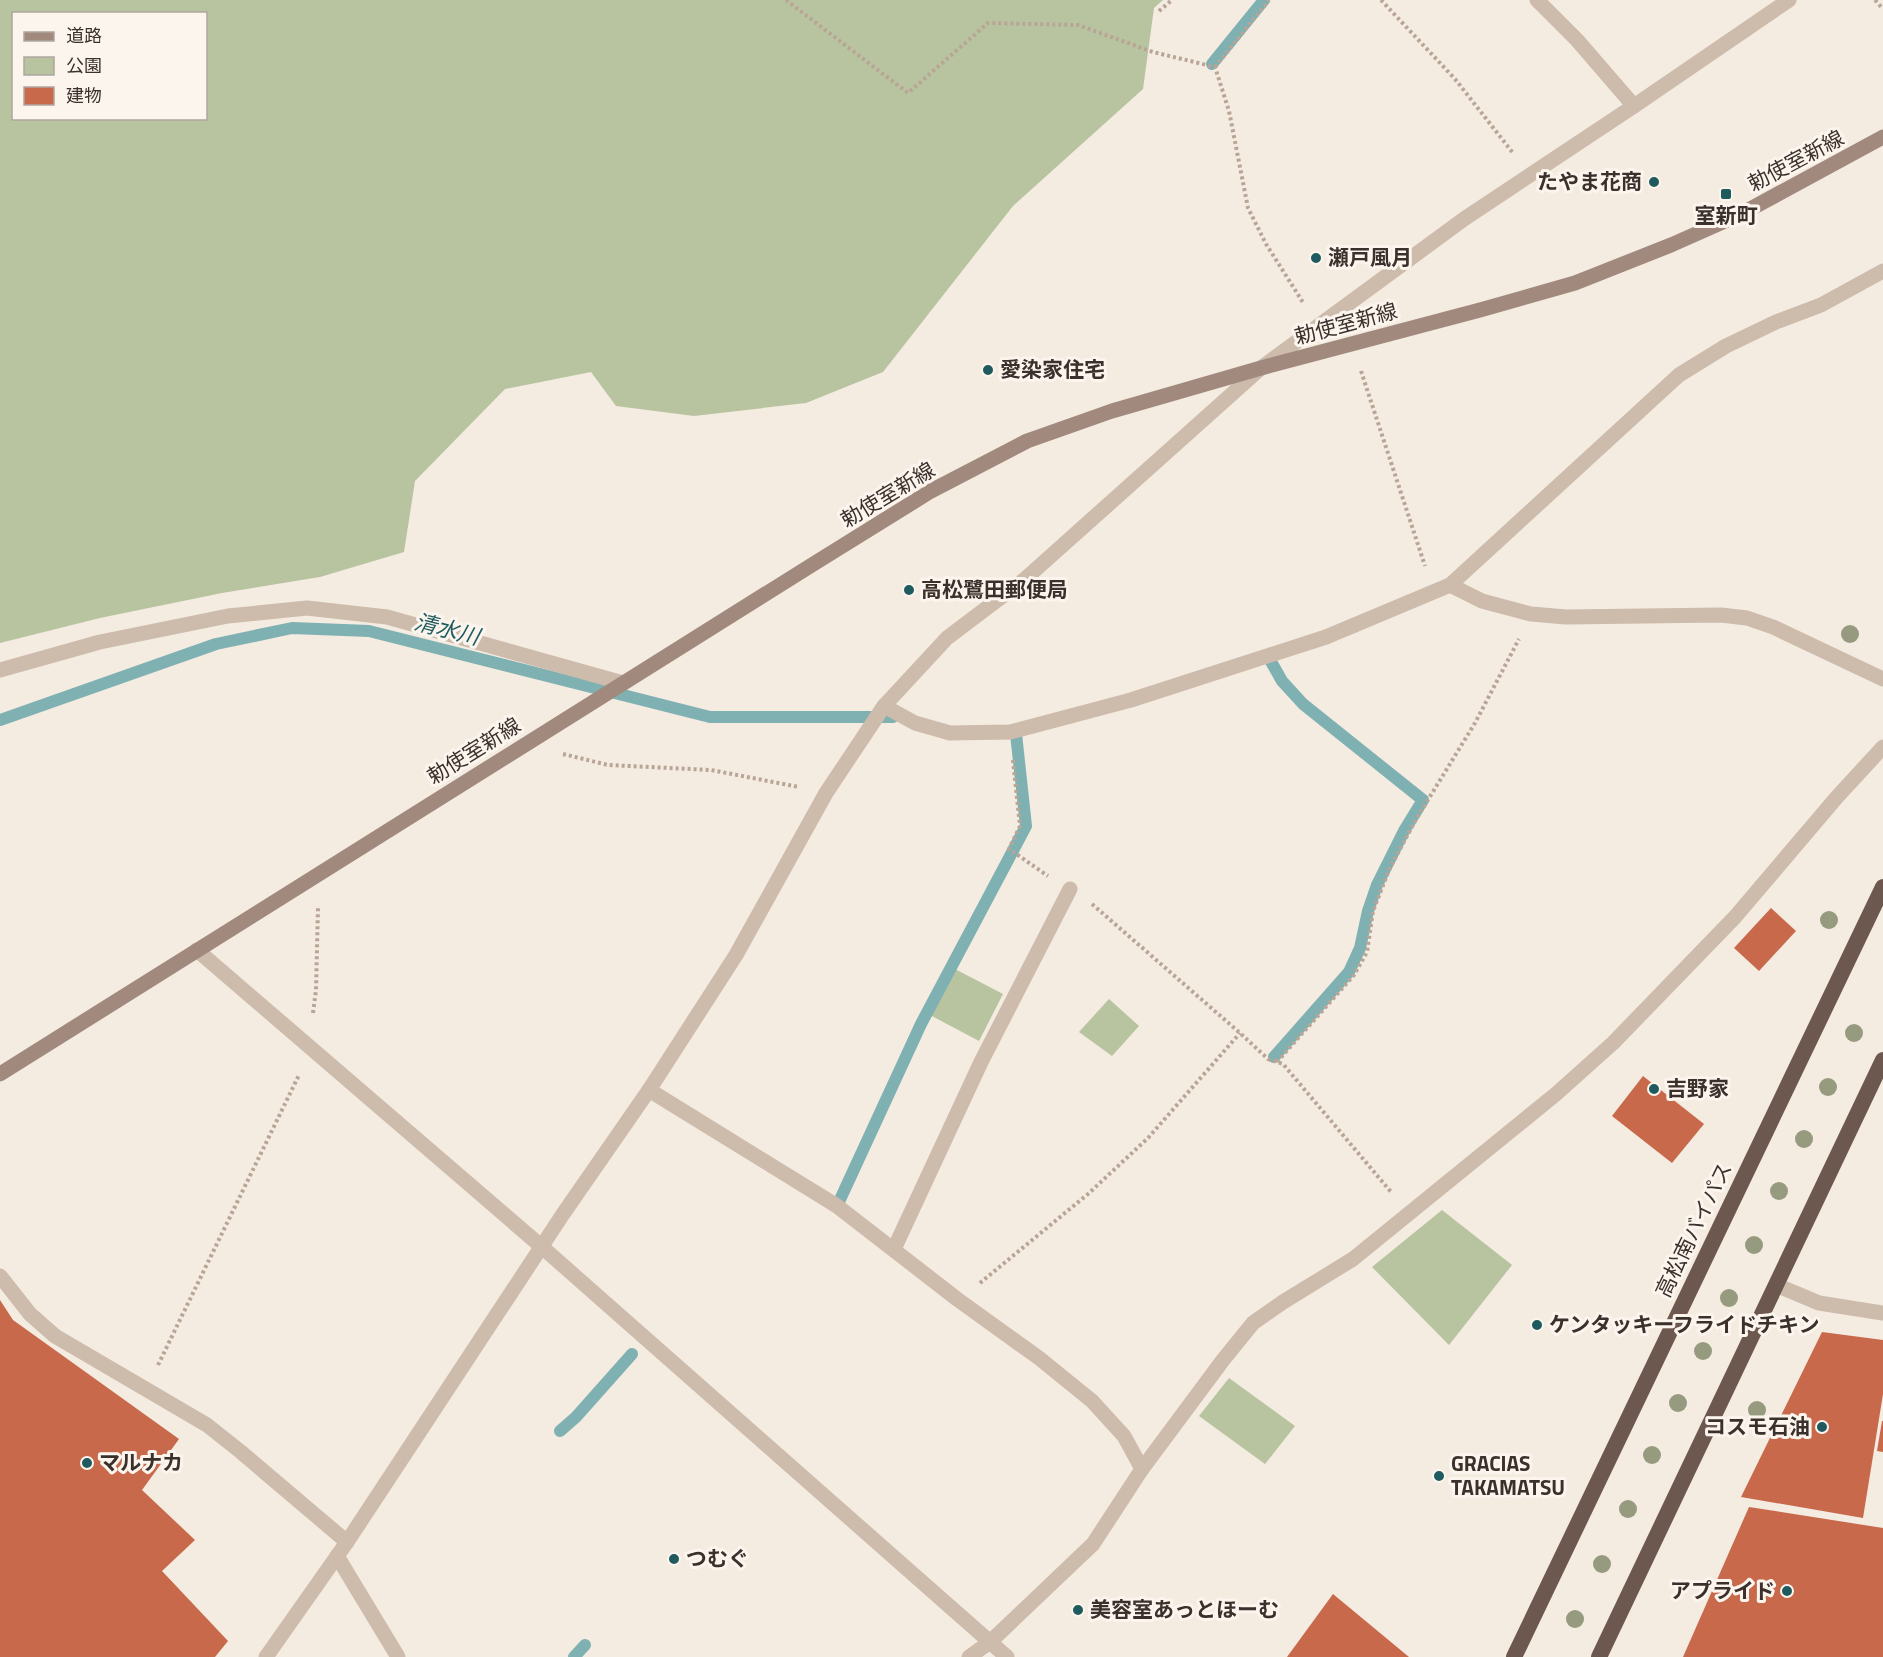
<svg xmlns="http://www.w3.org/2000/svg" width="1883" height="1657" font-family="'Titillium Web','Noto Sans JP',sans-serif">
<style>
.green{fill:#b8c4a0;fill-rule:evenodd}
.lines{fill:none;stroke-linecap:round;stroke-linejoin:round}
.stream{stroke:#7fb0b2;stroke-width:12}
.building{fill:#c8694b}
.path{stroke:#b9a596;stroke-width:4;stroke-dasharray:3 3;stroke-linecap:butt}
.service{stroke:#cdbbac;stroke-width:15}
.minor{stroke:#cdbbac;stroke-width:15}
.secondary{stroke:#a18a7d;stroke-width:15}
.trunk{stroke:#6c584f;stroke-width:16}
.tree{fill:#969b7f}
.poi-dot{fill:#1f5a5e;stroke:#fbf5ee;stroke-width:2}
.labels{text-anchor:middle;stroke-width:6;stroke-linejoin:round;paint-order:stroke}
.street-label{font-size:21px;fill:#3b302b;stroke:#fbf5ee}
.poi-label{font-size:21px;font-weight:bold;fill:#3b302b;stroke:#fbf5ee;text-anchor:start}
.water-label{font-size:22px;font-style:italic;fill:#1f5a5e;stroke:#fbf5ee}
</style>
<rect width="100%" height="100%" fill="#f4ebe1"/>
<g class="green">
<path d="M0 0H1163L1154 8 1143 89 1013 206 883 372 806 403 694 416 616 406 591 372 505 389 415 481 404 552 320 577 222 593 100 618 0 643ZM14 14H206V118H14Z"/>
<polygon points="953,968 1003,994 979,1041 930,1015"/>
<polygon points="1109,999 1139,1026 1112,1056 1079,1032"/>
<polygon points="1442,1210 1512,1265 1449,1345 1372,1267"/>
<polygon points="1229,1378 1295,1426 1265,1464 1199,1416"/>
</g>
<g class="lines">
<g class="stream">
<polyline points="1212,64 1264,0"/>
<polyline points="1269,658 1282,681 1303,704 1423,800 1404,831 1377,885 1368,911 1360,948 1349,972 1274,1057"/>
<polyline points="0,720 216,644 292,628 369,631 710,717 893,717"/>
<polyline points="838,1204 921,1024 1026,826 1016,734"/>
<polyline points="560,1431 576,1417 632,1354"/>
<polyline points="574,1657 585,1645"/>
</g>
</g>
<g class="building">
<polygon points="1771,908 1796,931 1759,971 1734,948"/>
<polygon points="1643,1076 1704,1124 1672,1163 1612,1116"/>
<polygon points="0,1300 13,1320 179,1439 142,1490 195,1540 162,1571 228,1641 215,1657 0,1657"/>
<polygon points="1822,1332 1883,1340 1883,1394 1863,1518 1741,1497"/>
<polygon points="1882,1421 1883,1421 1883,1452 1877,1451"/>
<polygon points="1749,1507 1883,1528 1883,1657 1683,1657"/>
<polygon points="1333,1594 1409,1657 1287,1657"/>
</g>
<g class="lines">
<g class="path">
<polyline points="786,0 908,93 988,23 1078,25 1153,52 1215,67 1229,111 1248,208 1266,244 1304,304"/>
<polyline points="1381,0 1455,79 1513,153"/>
<polyline points="1875,0 1883,9"/>
<polyline points="1159,11 1172,0"/>
<polyline points="1215,67 1269,0"/>
<polyline points="1361,371 1425,566"/>
<polyline points="563,754 608,765 711,770 799,787"/>
<polyline points="1013,760 1020,826 1009,849 1048,876"/>
<polyline points="1092,904 1240,1033 1268,1059 1283,1064 1391,1192"/>
<polyline points="313,1013 316,990 318,907"/>
<polyline points="1277,1062 1354,975 1367,952 1373,911 1389,870 1415,821 1475,723 1519,639"/>
<polyline points="980,1283 1088,1194 1148,1138 1240,1033"/>
<polyline points="158,1365 299,1075"/>
</g>
<g class="service">
<polyline points="884,706 915,723 950,733 1010,732 1131,700 1326,637 1450,585 1679,375 1726,346 1776,322 1821,305 1883,271"/>
<polyline points="649,1090 837,1206 957,1299 1039,1358 1092,1401 1124,1436 1142,1469"/>
<polyline points="894,1249 981,1062 1070,889"/>
<polyline points="0,1276 30,1314 55,1336 207,1425 241,1452 347,1542"/>
<polyline points="337,1556 398,1657"/>
</g>
<g class="minor">
<polyline points="1537,0 1577,40 1634,106"/>
<polyline points="1450,585 1482,601 1531,614 1566,617 1721,615 1747,618 1773,627 1883,679"/>
<polyline points="0,670 100,642 228,616 307,608 387,617 623,683"/>
<polyline points="197,950 542,1247 1007,1657"/>
<polyline points="1776,1285 1819,1303 1883,1313"/>
<polyline points="266,1657 347,1542 563,1214 649,1090 736,955 826,793 884,706 947,638 1025,579 1261,368 1464,219 1634,106 1789,0"/>
<polyline points="969,1657 990,1642 1093,1544 1142,1469 1223,1360 1253,1323 1283,1302 1353,1259 1556,1094 1613,1043 1735,917 1837,797 1883,747"/>
</g>
<polyline class="secondary" points="0,1074 815,563 931,491 1027,441 1112,411 1261,368 1480,310 1575,283 1671,245 1741,214 1883,137"/>
<g class="trunk">
<polyline points="1514,1657 1883,887"/>
<polyline points="1599,1657 1883,1060"/>
</g>
</g>
<g class="tree">
<circle cx="1850" cy="634" r="9"/>
<circle cx="1829" cy="920" r="9"/>
<circle cx="1854" cy="1033" r="9"/>
<circle cx="1828" cy="1087" r="9"/>
<circle cx="1804" cy="1139" r="9"/>
<circle cx="1779" cy="1191" r="9"/>
<circle cx="1754" cy="1245" r="9"/>
<circle cx="1729" cy="1298" r="9"/>
<circle cx="1703" cy="1351" r="9"/>
<circle cx="1678" cy="1403" r="9"/>
<circle cx="1757" cy="1410" r="9"/>
<circle cx="1652" cy="1455" r="9"/>
<circle cx="1628" cy="1509" r="9"/>
<circle cx="1602" cy="1564" r="9"/>
<circle cx="1575" cy="1619" r="9"/>
</g>
<g class="poi-dot">
<circle cx="1654" cy="182" r="6"/>
<rect x="1720" y="188" width="12" height="12" rx="3"/>
<circle cx="1316" cy="258" r="6"/>
<circle cx="988" cy="370" r="6"/>
<circle cx="909" cy="590" r="6"/>
<circle cx="1654" cy="1089" r="6"/>
<circle cx="1537" cy="1325" r="6"/>
<circle cx="1822" cy="1427" r="6"/>
<circle cx="87" cy="1463" r="6"/>
<circle cx="1439" cy="1476" r="6"/>
<circle cx="674" cy="1559" r="6"/>
<circle cx="1787" cy="1591" r="6"/>
<circle cx="1078" cy="1610" r="6"/>
</g>
<g class="labels">
<g class="street-label">
<text transform="translate(1796 161) rotate(-28)" y="7">勅使室新線</text>
<text transform="translate(1346 324) rotate(-15)" y="7">勅使室新線</text>
<text transform="translate(888 495) rotate(-31)" y="7">勅使室新線</text>
<text transform="translate(474 751) rotate(-32)" y="7">勅使室新線</text>
<text transform="translate(1694 1230) rotate(-64)" y="7">高松南バイパス</text>
</g>
<g class="poi-label">
<text x="1642" y="189" text-anchor="end">たやま花商</text>
<text x="1726" y="223" text-anchor="middle">室新町</text>
<text x="1328" y="265">瀬戸風月</text>
<text x="1000" y="377">愛染家住宅</text>
<text x="921" y="597">高松鷺田郵便局</text>
<text x="1666" y="1096">吉野家</text>
<text x="1549" y="1332">ケンタッキーフライドチキン</text>
<text x="1810" y="1434" text-anchor="end">コスモ石油</text>
<text x="99" y="1470">マルナカ</text>
<text x="1451" y="1471">GRACIAS<tspan x="1451" dy="24">TAKAMATSU</tspan></text>
<text x="686" y="1566">つむぐ</text>
<text x="1775" y="1598" text-anchor="end">アプライド</text>
<text x="1090" y="1617">美容室あっとほーむ</text>
</g>
<g class="water-label">
<text transform="translate(447 629) rotate(14)" y="8">清水川</text>
</g>
</g>
<rect x="12" y="12" width="195" height="108" fill="#fbf5ee" stroke="#aea6a0" stroke-width="1.5"/>
<rect x="24" y="32" width="30" height="9" fill="#a18a7d" stroke="#aea6a0" stroke-width="1.5"/>
<text x="66" y="42" font-size="18" fill="#3b302b">道路</text>
<rect x="24" y="57" width="30" height="18" fill="#b8c4a0" stroke="#aea6a0" stroke-width="1.5"/>
<text x="66" y="72" font-size="18" fill="#3b302b">公園</text>
<rect x="24" y="87" width="30" height="18" fill="#c8694b" stroke="#aea6a0" stroke-width="1.5"/>
<text x="66" y="102" font-size="18" fill="#3b302b">建物</text>
</svg>
